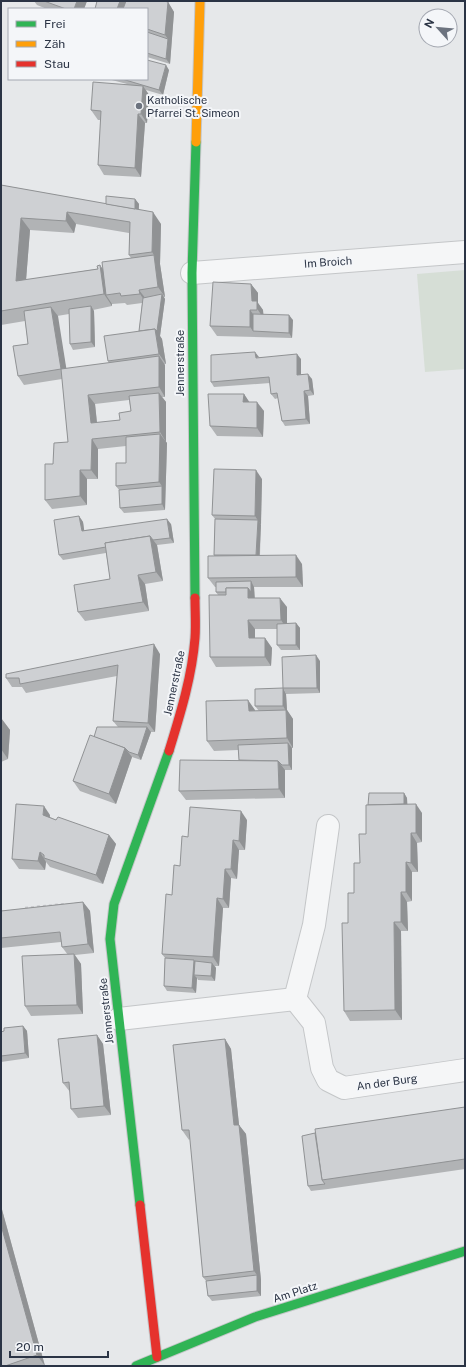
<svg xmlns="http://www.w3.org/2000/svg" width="466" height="1367" font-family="'Public Sans',sans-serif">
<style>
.green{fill:#d6ded6}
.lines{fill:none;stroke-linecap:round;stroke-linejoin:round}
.street-casing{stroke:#c4c6c8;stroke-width:24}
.fast-casing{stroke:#c4c6c8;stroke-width:11}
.slow-casing{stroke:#c4c6c8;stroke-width:11}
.jam-casing{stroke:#c4c6c8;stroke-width:11}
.path{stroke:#c5c6ca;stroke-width:2.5;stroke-dasharray:3 3;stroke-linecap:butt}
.street{stroke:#f5f6f7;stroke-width:22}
.fast{stroke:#30b455;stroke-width:9}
.slow{stroke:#ff9f0a;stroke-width:9}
.jam{stroke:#e5322d;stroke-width:9}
.wall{fill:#b1b3b5;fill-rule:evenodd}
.shaded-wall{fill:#909294}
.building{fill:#ced0d3;stroke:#909294}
.poi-dot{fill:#6c737f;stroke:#f4f6f9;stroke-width:1.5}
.labels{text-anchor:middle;stroke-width:4;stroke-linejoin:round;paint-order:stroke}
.poi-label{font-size:11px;fill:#2b3445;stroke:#f4f6f9;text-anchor:start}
.street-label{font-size:11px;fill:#2b3445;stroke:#f4f6f9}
</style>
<rect width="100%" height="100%" fill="#e6e8ea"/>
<polygon class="green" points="465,270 465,369 425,372 417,274"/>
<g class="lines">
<defs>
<g id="street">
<polyline points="192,273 465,252"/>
<polyline points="295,999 314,1023 322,1068 328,1080 344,1088 465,1070"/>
<polyline points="295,999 314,925 328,826"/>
<polyline points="119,1019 295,999"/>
</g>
<g id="fast">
<polyline points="195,598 192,273 196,142"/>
<polyline points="140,1205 110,939 114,904 169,751"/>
<polyline points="136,1366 255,1317 465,1251"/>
</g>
<polyline id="slow" points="196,142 200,1"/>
<g id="jam">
<path d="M169 751C180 715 192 677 195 638 196 625 195 611 195 598"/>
<polyline points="140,1205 157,1357"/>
</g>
</defs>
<use href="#street" class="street-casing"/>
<use href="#fast" class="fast-casing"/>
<use href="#slow" class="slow-casing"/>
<use href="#jam" class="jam-casing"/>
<polyline class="path" points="25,908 66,904"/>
<use href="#street" class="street"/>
<use href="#fast" class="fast"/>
<use href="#slow" class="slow"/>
<use href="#jam" class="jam"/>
</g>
<g class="wall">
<polygon points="34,1 87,1 84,9 47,9 37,5"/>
<polygon points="97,1 164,1 168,2 174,12 170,64 147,57 147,9 123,9 125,5 123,9 95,9"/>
<polygon points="169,70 163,95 146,90 149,95 147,123 145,123 141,177 104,175 98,165 101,120 98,120 91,110 127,84 108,79 147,79"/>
<path d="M1 185 106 204 135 199 139 204V209L161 224 160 264 165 297H164L165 299 160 336 162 339 166 364H164L165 365V397H162L166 402V442L167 443 165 510 124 513 120 508 119 490 116 486 126 463V446L98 449V479H87V505L52 509 45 500 53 464 68 442 62 379 24 385 18 376 28 344 25 321 1 325ZM76 224 129 233V255L131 258 102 268 26 280 30 230 74 233ZM125 303 127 305 142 303 139 331 108 361 109 363 66 369 57 316 69 314 70 344 73 350 95 347 94 311 93 310 112 306V304ZM129 400 131 411 120 420 97 423 95 404Z"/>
<polygon points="251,284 258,293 258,303 263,310 263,314 293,320 292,338 217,336 210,326"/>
<polygon points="259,357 301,359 301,374 312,379 314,395 308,396 310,424 285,426 282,421 278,398 275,399 271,394 270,383 214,387 211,382"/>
<polygon points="244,394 249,402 264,411 263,437 217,436 210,426"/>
<polygon points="262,479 260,555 302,564 303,587 254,587 255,598 287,607 287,624 296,623 300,628 300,650 281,650 277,645 277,629 255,629 255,638 265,638 272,648 271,666 216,667 210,657 218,595 216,592 216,587 215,587 208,578 214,555 215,519 212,515"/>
<polygon points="79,516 83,522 84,530 171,524 174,543 157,545 163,581 145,584 149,611 85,621 78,612 110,579 106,553 63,560 59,555"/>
<polygon points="160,654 155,732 151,732 141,760 132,757 116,804 80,791 73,781 94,737 118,727 113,721 117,676 26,693 22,687 12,687 6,678"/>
<polygon points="320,661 320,693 286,694 283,688"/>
<polygon points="283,688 286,694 287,710 293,719 293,748 292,748 292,770 285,770 285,798 186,800 179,791 239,760 238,750 214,751 207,741 255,710 255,711 259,711 255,706"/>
<polygon points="1,718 10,730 8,759 1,762"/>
<polygon points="404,793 407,798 407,804 422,813 422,842 417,843 418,872 412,872 412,901 407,902 408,931 401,931 402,1020 350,1021 344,1011 348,923 366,834 368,805"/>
<polygon points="50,815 50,817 56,820 109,835 116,844 103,884 50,867 46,862 45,870 19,869 12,859"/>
<polygon points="247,820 245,850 239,850 237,879 231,878 229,908 223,908 219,966 215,966 216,968 215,981 198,980 197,978 196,993 167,991 164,986 165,958 162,954 172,895 180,866"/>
<polygon points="83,902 90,911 94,953 75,955 81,964 83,1014 31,1016 25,1006 68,955 62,947 61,942 1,948 1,911"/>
<polygon points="23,1026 27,1031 29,1058 1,1062 1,1032"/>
<polygon points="97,1035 103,1044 111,1115 78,1118 71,1109 70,1092 63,1083"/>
<polygon points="225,1039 231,1049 239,1125 246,1134 261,1280 261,1296 212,1301 208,1296 206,1281 203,1277 190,1139 189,1140 182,1130"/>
<polygon points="465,1107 465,1169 328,1189 311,1191 308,1186"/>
<polygon points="1,1206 45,1366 1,1366"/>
</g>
<g class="shaded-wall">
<polygon points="77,1 87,1 84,9 74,9"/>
<polygon points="120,1 127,1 123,9 117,9"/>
<polygon points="168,2 174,12 170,64 166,59 168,39 165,35"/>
<polygon points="166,65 169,70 163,95 159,90"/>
<polygon points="143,86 149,95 147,123 141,114"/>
<polygon points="138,114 145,123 141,177 135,168"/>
<polygon points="135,199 139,204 138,221 135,215"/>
<polygon points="67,212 76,224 74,233 66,221"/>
<polygon points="153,212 161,224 160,264 165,297 158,287 154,255 152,252"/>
<polygon points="21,218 30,230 25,293 16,281"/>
<polygon points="100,265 109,278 106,295 112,304 112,306 104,294"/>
<polygon points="251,284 258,293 258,303 263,310 264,319 252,301"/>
<polygon points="139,290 146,299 146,303 140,294"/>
<polygon points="162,294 165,299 160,336 162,339 166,364 159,354 155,329"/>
<polygon points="91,306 94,311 95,347 91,342"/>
<polygon points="51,307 58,316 68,379 61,369"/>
<polygon points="250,310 257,319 253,331 250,327"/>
<polygon points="289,315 293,320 292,338 289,333"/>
<polygon points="255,352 259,357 256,358"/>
<polygon points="297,354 301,359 301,380 297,375"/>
<polygon points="159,356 165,365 165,397 159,387"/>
<polygon points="308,374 312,379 314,395 310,390"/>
<polygon points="304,391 308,396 310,424 306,419"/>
<polygon points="159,393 166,402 166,442 160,432"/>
<polygon points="244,394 250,403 243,402"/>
<polygon points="88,395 95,404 98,433 91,423"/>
<polygon points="257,402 264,411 263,437 257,428"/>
<polygon points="160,434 167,443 165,510 162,504 162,486 159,482"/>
<polygon points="92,439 98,449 98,479 91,470"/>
<polygon points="80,470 87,479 87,505 80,496"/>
<polygon points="256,470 262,479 261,525 255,516"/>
<polygon points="79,516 83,522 85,536 82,531"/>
<polygon points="167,519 171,524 174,543 170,538"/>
<polygon points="258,520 261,525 259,564 256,559"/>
<polygon points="150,536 157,545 163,581 156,572"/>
<polygon points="296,555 302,564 303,587 296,577"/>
<polygon points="138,575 145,584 149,611 143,602"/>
<polygon points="251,581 254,587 255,608 248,598 248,588"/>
<polygon points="280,598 287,607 287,629 281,620"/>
<polygon points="248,620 255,629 255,648 249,638"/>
<polygon points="296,623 300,628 300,650 296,645"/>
<polygon points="265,638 272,648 271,666 265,657"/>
<polygon points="154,644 160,654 155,732 148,723"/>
<polygon points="316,655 320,661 320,693 317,688"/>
<polygon points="283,688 286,694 287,710 293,719 293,748 287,738 286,711 283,706"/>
<polygon points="248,700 255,710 255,720 249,711"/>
<polygon points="1,718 10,730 8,759 1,749"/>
<polygon points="147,727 151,732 141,760 138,755"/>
<polygon points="288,743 292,748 292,770 289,765"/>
<polygon points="125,748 132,757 116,804 109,794"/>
<polygon points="278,761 285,770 285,798 279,789"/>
<polygon points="404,793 407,798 408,814 404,808"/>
<polygon points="416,804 422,813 422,842 416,833"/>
<polygon points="44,806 50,815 49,824 43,815"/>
<polygon points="241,811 247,820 245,850 239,841"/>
<polygon points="411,833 417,843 418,872 411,863"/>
<polygon points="109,835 116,844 103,884 96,875"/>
<polygon points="233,840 239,850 237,879 231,869"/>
<polygon points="40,852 46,862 45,870 38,861"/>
<polygon points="406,862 412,872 412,901 406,892"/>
<polygon points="225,869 231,878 229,908 223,899"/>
<polygon points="401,892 407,902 408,931 401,922"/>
<polygon points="217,898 223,908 219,966 213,957"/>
<polygon points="83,902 90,911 94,953 88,944"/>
<polygon points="394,922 401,931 402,1020 395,1010"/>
<polygon points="74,954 81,964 83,1014 77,1005"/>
<polygon points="194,960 197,966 194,975 197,978 196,993 192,988"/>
<polygon points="212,963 216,968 215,981 211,976"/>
<polygon points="23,1026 27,1031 29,1058 25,1053"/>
<polygon points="97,1035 103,1044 111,1115 104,1106"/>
<polygon points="225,1039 231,1049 240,1134 234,1125"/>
<polygon points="239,1125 246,1134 261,1280 261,1296 257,1291 257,1275 254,1271"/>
<polygon points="1,1206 45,1366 37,1355 1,1225"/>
</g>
<g class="building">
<polygon points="44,1 77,1 74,9 66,9"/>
<polygon points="97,1 120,1 117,9 95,9"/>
<polygon points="126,1 164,1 168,2 165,35 147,29 147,9 123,9"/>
<polygon points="147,32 168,39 166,59 147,53"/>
<polygon points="147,60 166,65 159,90 122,79 147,79"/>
<polygon points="93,82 143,86 141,114 138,114 135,168 98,165 101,111 91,110"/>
<polygon points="1,185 153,212 152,252 129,255 130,222 67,212 66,221 21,218 16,281 98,269 97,266 100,265 104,294 1,311"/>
<polygon points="106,196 135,199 135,209 106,204"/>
<polygon points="154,255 158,287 139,290 140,294 121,296 120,293 106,295 102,262"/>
<polygon points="213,282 251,284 252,301 257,301 257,310 250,310 250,327 210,326"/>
<polygon points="162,294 157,331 155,329 139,331 143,298"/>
<polygon points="91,306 91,342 70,344 69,309"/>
<polygon points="51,307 61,369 18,376 13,346 28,344 24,311"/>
<polygon points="253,314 289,315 289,333 253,331"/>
<polygon points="155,329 159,354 108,361 104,336"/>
<polygon points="255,352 256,358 297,354 297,375 308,374 310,390 304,391 306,419 282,421 277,393 271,394 269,377 211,382 211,355"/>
<polygon points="159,356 159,387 88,395 91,423 120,420 119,413 131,411 129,396 159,393 160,432 92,439 91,470 80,470 80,496 45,500 45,464 53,464 54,443 68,442 61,369"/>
<polygon points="208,394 244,394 243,402 257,402 257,428 210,426"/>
<polygon points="160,434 159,482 116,486 116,463 126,463 126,437"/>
<polygon points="214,469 256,470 255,516 212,515"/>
<polygon points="162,486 162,504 120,508 119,490"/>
<polygon points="79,516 82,531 167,519 170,538 153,540 150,536 105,543 106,547 59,555 54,520"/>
<polygon points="215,519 258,520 256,555 214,555"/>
<polygon points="150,536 156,572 138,575 143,602 78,612 74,585 110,579 105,543"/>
<polygon points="296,555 296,577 208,578 208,556"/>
<polygon points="251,581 251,592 248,588 226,588 226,592 216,592 216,582"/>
<polygon points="226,588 248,588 248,598 280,598 281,620 248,620 249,638 265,638 265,657 210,657 209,595 226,595"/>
<polygon points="296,623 296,645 277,645 277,624"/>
<polygon points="154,644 148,723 113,721 118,665 20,684 19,678 6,678 6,674"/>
<polygon points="316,655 317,688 283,688 282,657"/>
<polygon points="283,688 283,706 255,706 255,689"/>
<polygon points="248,700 249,711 286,710 287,738 207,741 206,701"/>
<polygon points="97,727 147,727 138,755 129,752 125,748 94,737"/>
<polygon points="90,735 125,748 109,794 73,781"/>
<polygon points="288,743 289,765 282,765 278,761 239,760 238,745"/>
<polygon points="180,760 278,761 279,789 179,791"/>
<polygon points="369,793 404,793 404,804 368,805"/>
<polygon points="16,804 44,806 43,815 56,820 58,817 109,835 96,875 44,858 44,855 40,852 38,861 12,859"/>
<polygon points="416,804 416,833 411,833 411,863 406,862 406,892 401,892 401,922 394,922 395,1010 344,1011 342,923 348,923 348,893 354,893 354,863 360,863 359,834 366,834 366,805"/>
<polygon points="190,807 241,811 239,841 233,840 231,869 225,869 223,899 217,898 213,957 162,954 166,894 172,895 174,865 180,866 182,836 188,837"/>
<polygon points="83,902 88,944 62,947 60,932 1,938 1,911"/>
<polygon points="74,954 77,1005 25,1006 22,956"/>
<polygon points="165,958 194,960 192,988 164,986"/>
<polygon points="195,961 212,963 211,976 194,975"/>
<polygon points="23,1026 25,1053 1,1056 1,1032 4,1031 4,1028"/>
<polygon points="97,1035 104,1106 71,1109 69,1082 63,1083 58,1039"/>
<polygon points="225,1039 234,1125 239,1125 254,1271 203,1277 189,1130 182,1130 173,1045"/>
<polygon points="465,1107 465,1159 322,1180 315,1129"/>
<polygon points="315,1133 322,1180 325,1184 308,1186 302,1136"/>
<polygon points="1,1225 37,1355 5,1366 1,1366"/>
<polygon points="257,1275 257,1291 208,1296 206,1281"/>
</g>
<circle class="poi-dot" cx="139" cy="106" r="4"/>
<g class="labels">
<g class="poi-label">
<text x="147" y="104">Katholische<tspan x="147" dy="13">Pfarrei St. Simeon</tspan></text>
</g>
<g class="street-label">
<text transform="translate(328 262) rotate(-4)" y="4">Im Broich</text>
<text transform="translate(180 363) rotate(-90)" y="4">Jennerstraße</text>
<text transform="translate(174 683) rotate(-78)" y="4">Jennerstraße</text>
<text transform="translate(106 1011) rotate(-96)" y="4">Jennerstraße</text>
<text transform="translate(387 1082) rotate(-8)" y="4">An der Burg</text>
<text transform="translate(295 1292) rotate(-18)" y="4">Am Platz</text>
</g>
</g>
<rect width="466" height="1367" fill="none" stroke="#2b3445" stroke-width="4"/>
<rect x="8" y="8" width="140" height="72" fill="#f4f6f9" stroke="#a4a8b1"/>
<rect x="16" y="21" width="20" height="6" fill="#30b455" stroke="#a4a8b1"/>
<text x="44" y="28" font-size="12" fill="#2b3445">Frei</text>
<rect x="16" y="41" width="20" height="6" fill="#ff9f0a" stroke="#a4a8b1"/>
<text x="44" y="48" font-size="12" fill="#2b3445">Zäh</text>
<rect x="16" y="61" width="20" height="6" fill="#e5322d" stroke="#a4a8b1"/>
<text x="44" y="68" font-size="12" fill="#2b3445">Stau</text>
<g transform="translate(438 28) rotate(297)"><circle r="19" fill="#f4f6f9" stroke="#a4a8b1"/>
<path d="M0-3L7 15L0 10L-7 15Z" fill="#6c737f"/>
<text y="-6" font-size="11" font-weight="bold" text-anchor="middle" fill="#2b3445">N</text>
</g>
<path d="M10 1351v6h98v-6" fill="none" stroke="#2b3445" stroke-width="2"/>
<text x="16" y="1351" font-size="12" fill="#2b3445" stroke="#f4f6f9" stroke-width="3" paint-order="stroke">20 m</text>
</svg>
